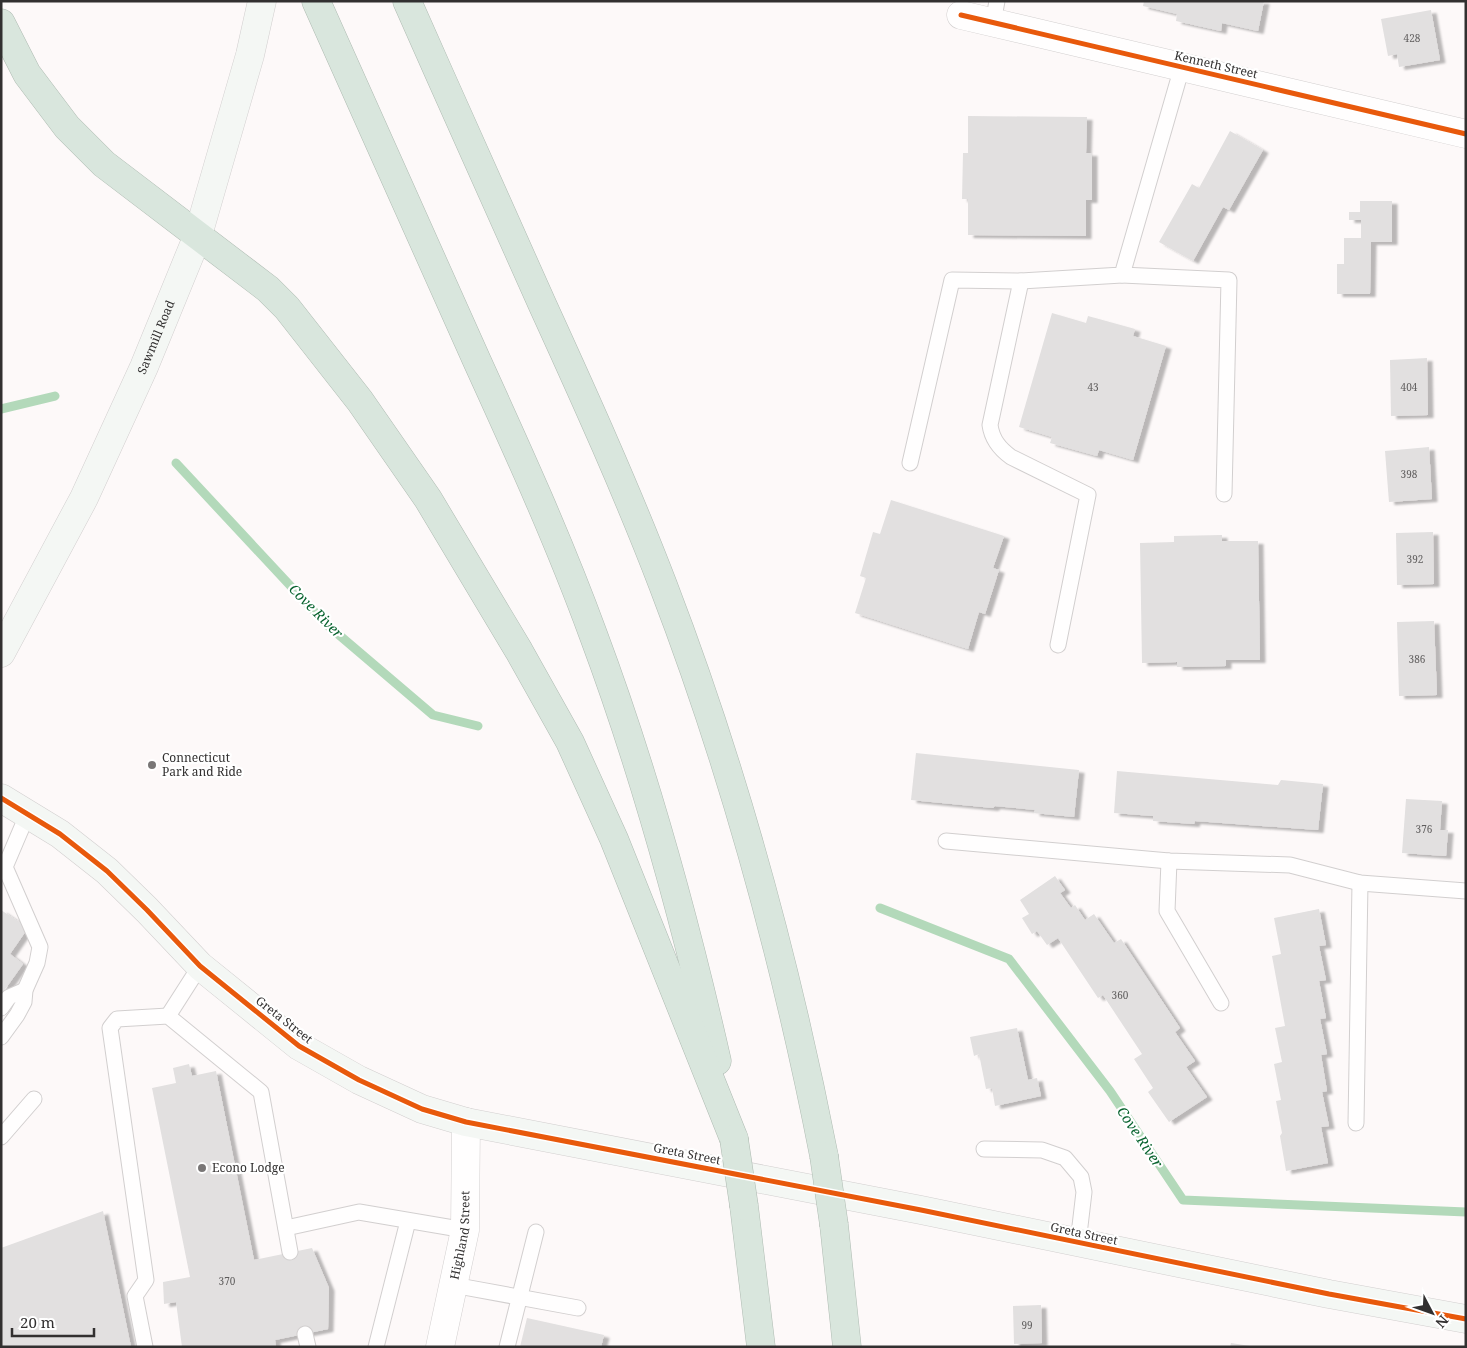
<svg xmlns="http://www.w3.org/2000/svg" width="1467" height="1348" font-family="'Noto Serif',serif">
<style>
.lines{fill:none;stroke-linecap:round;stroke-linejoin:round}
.stream{stroke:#b3d9ba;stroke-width:9}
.building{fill:#e2e0e0;filter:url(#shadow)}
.lane-casing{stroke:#d2cfcf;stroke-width:17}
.street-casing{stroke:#d2cfcf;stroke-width:29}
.secondary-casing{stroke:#d2cfcf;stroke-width:29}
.highway-casing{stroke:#afbbb2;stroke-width:29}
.lane{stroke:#fffefe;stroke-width:15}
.street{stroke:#fffefe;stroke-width:28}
.secondary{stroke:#f4f7f4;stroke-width:28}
.highway{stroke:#d9e6dd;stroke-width:28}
.highway-bridge-casing{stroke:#afbbb2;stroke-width:29;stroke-linecap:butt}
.highway-bridge{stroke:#d9e6dd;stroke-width:28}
.cycleway-casing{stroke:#fff;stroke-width:8}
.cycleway{stroke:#e8590c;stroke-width:5}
.poi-dot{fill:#797676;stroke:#fff;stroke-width:2}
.labels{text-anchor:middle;stroke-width:4.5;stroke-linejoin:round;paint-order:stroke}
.number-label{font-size:10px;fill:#5f5d5d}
.street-label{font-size:12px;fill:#323030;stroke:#fff}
.poi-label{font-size:12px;fill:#323030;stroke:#fff;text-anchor:start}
.water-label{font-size:14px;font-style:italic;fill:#06622d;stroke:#fff}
</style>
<defs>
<filter id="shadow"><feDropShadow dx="5.5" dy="3" stdDeviation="1" flood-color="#0004"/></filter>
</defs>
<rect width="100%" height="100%" fill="#fdf9f9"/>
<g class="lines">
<g class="stream">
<polyline points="1,409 55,396"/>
<polyline points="176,463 325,623 433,715 478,726"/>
<polyline points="880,908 1009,959 1110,1091 1183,1200 1466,1212"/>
</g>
</g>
<g class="building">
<polygon points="1144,1 1264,1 1258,31 1222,23 1221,31 1176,21 1177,14 1143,6"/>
<polygon points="1431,10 1440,60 1399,67 1397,54 1388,56 1381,19"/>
<polygon points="968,116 1087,117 1086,153 1092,153 1092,200 1086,200 1086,236 968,235 968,199 962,199 963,153 968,153"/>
<polygon points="1230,131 1263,150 1229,210 1223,207 1193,261 1159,242 1192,184 1199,188"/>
<polygon points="1360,201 1392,201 1392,242 1371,242 1370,294 1337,294 1337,264 1344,264 1344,238 1361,238 1361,220 1349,220 1349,212 1360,212"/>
<polygon points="1052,313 1086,323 1088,316 1135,329 1133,336 1166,346 1133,460 1099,450 1097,456 1050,443 1052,437 1019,427"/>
<polygon points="1427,358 1428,415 1391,416 1390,360"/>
<polygon points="1429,447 1432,499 1389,502 1385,451"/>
<polygon points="891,500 1004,536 993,568 999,570 985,614 979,612 968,649 855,613 866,578 860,576 873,532 880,534"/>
<polygon points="1433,532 1434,584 1397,585 1396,533"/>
<polygon points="1222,535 1222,541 1258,541 1260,660 1226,660 1226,666 1177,667 1177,662 1142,663 1140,543 1174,542 1174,536"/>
<polygon points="1434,621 1437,695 1399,696 1397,622"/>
<polygon points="916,753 1079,770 1074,817 1034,813 1035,810 995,806 993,808 911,800"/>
<polygon points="1117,771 1278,785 1281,780 1323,784 1318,830 1195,821 1194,824 1153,821 1153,816 1114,813"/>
<polygon points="1406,799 1442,801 1440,830 1448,830 1446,856 1402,853"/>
<polygon points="1055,876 1065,890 1060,893 1071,908 1075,905 1085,920 1094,914 1114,943 1121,939 1180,1028 1175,1032 1195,1061 1186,1067 1207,1097 1169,1122 1148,1092 1153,1088 1134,1059 1142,1054 1103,995 1098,998 1058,938 1047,945 1037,931 1032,934 1022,918 1029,914 1020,900"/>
<polygon points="1319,909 1326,945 1319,946 1326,980 1319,981 1326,1018 1320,1019 1327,1054 1321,1055 1327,1091 1322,1092 1329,1126 1321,1127 1328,1163 1286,1171 1280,1136 1282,1133 1276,1101 1281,1100 1274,1064 1282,1062 1275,1028 1285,1026 1272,956 1281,954 1274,918"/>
<polygon points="1,910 28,928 10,954 23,964 1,995"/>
<polygon points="1017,1028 1028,1080 1037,1078 1041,1096 995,1106 992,1088 986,1089 979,1054 974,1056 970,1037"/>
<polygon points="189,1064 192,1076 216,1071 254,1260 312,1248 329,1288 328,1329 275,1340 276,1347 182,1347 176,1302 164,1304 163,1282 190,1277 152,1088 176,1083 173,1068"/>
<polygon points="103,1211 131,1347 1,1347 1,1248"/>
<polygon points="1041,1305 1042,1343 1014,1344 1013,1306"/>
<polygon points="527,1318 604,1335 601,1347 520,1347"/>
<polygon points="1231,1343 1250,1346 1250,1347 1230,1347"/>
</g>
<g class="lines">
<defs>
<g id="lane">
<polyline points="993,23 997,1"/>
<polyline points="1122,275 1229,280 1224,494"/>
<path d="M1021 281 990 425C992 440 1000 449 1011 457L1088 495 1058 645"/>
<polyline points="910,463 952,280 1021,281 1122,275 1182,67"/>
<polyline points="946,841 1169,861 1290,865 1360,883 1466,891"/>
<polyline points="1169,861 1167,911 1221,1003"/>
<polyline points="1,1008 9,997 25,990"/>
<polyline points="168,1016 200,966"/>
<polyline points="1,1037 17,1015 24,1002 25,990 37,963 40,947 5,867 28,813"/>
<polyline points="1356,1123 1360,883"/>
<polyline points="1,1137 34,1099"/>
<polyline points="984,1149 1042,1150 1065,1158 1081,1177 1084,1192 1078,1243"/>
<polyline points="286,1228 359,1212 465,1230"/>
<polyline points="453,1285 578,1308"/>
<polyline points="305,1334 308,1347"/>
<polyline points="145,1347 135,1296 146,1280 110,1028 117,1019 168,1016 261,1092 290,1252"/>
<polyline points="376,1347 408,1221"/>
<polyline points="507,1347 536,1232"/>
</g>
<g id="street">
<polyline points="961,15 1466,134"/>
<path id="s1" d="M440 1347 465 1230 466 1122"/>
</g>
<g id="secondary">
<path id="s2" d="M1 653 84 498 144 367 198 235 250 55 262 1"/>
<polyline points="1,798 60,834 107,871 147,910 200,966 299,1046 359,1080 422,1109 466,1122 921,1210 1329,1294 1466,1319"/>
</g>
<g id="highway">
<path d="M316 1C370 121 423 241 477 361 518 451 559 541 593 634 645 773 684 916 717 1061"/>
<path d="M407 1C452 103 498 205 543 306 585 398 627 491 663 585 734 770 786 962 824 1156"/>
<polyline points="1,23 27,74 67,127 104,164 268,289 287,308 360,401 428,499 519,651 570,742 614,839 734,1139"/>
<polyline points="744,1206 761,1347"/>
<polyline points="834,1225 847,1347"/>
</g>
</defs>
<use href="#lane" class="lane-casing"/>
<use href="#street" class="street-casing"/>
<use href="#secondary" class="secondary-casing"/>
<use href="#highway" class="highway-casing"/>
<use href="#lane" class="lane"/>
<use href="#street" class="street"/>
<use href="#secondary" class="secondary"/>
<use href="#highway" class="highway"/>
<defs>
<g id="highway-bridge">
<polyline points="734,1139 744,1206"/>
<polyline points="824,1156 834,1225"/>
</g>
</defs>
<use href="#highway-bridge" class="highway-bridge-casing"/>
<use href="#highway-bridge" class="highway-bridge"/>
<defs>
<g id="cycleway">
<polyline points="961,15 1466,134"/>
<polyline points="1,798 60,834 107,871 147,910 200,966 299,1046 359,1080 422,1109 466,1122 921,1210 1329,1294 1466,1319"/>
</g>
</defs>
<use href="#cycleway" class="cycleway-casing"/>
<use href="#cycleway" class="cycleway"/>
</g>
<g class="poi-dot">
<circle cx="152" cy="765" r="5"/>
<circle cx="202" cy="1168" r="5"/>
</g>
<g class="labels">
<g class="number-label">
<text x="1412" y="42">428</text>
<text x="1093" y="391">43</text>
<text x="1409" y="391">404</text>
<text x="1409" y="478">398</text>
<text x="1415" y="563">392</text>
<text x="1417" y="663">386</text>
<text x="1424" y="833">376</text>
<text x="1120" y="999">360</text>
<text x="227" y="1285">370</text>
<text x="1027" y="1329">99</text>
</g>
<g class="street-label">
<text transform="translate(1216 65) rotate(13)" y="4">Kenneth Street</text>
<text dy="4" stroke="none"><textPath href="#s2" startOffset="352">Sawmill Road</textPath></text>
<text transform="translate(284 1020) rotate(38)" y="4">Greta Street</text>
<text transform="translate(687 1154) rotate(11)" y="4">Greta Street</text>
<text transform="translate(1084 1234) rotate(12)" y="4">Greta Street</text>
<text dy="4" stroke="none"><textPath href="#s1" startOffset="114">Highland Street</textPath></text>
</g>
<g class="poi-label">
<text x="162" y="762">Connecticut<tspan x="162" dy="14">Park and Ride</tspan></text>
<text x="212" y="1172">Econo Lodge</text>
</g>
<g class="water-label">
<text transform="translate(316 611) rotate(45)" y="5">Cove River</text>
<text transform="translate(1140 1137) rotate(56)" y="5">Cove River</text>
</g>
</g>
<rect width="1467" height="1348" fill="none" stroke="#323030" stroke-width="5"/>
<g transform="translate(1432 1313) rotate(131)" stroke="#ffffff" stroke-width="4" paint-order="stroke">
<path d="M0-4L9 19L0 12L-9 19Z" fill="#323030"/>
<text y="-8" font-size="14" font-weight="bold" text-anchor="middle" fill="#323030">N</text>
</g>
<path d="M12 1328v8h82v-8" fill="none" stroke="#323030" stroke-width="2.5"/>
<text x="20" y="1328" font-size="15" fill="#323030" stroke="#ffffff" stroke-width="4" paint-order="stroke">20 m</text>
</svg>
